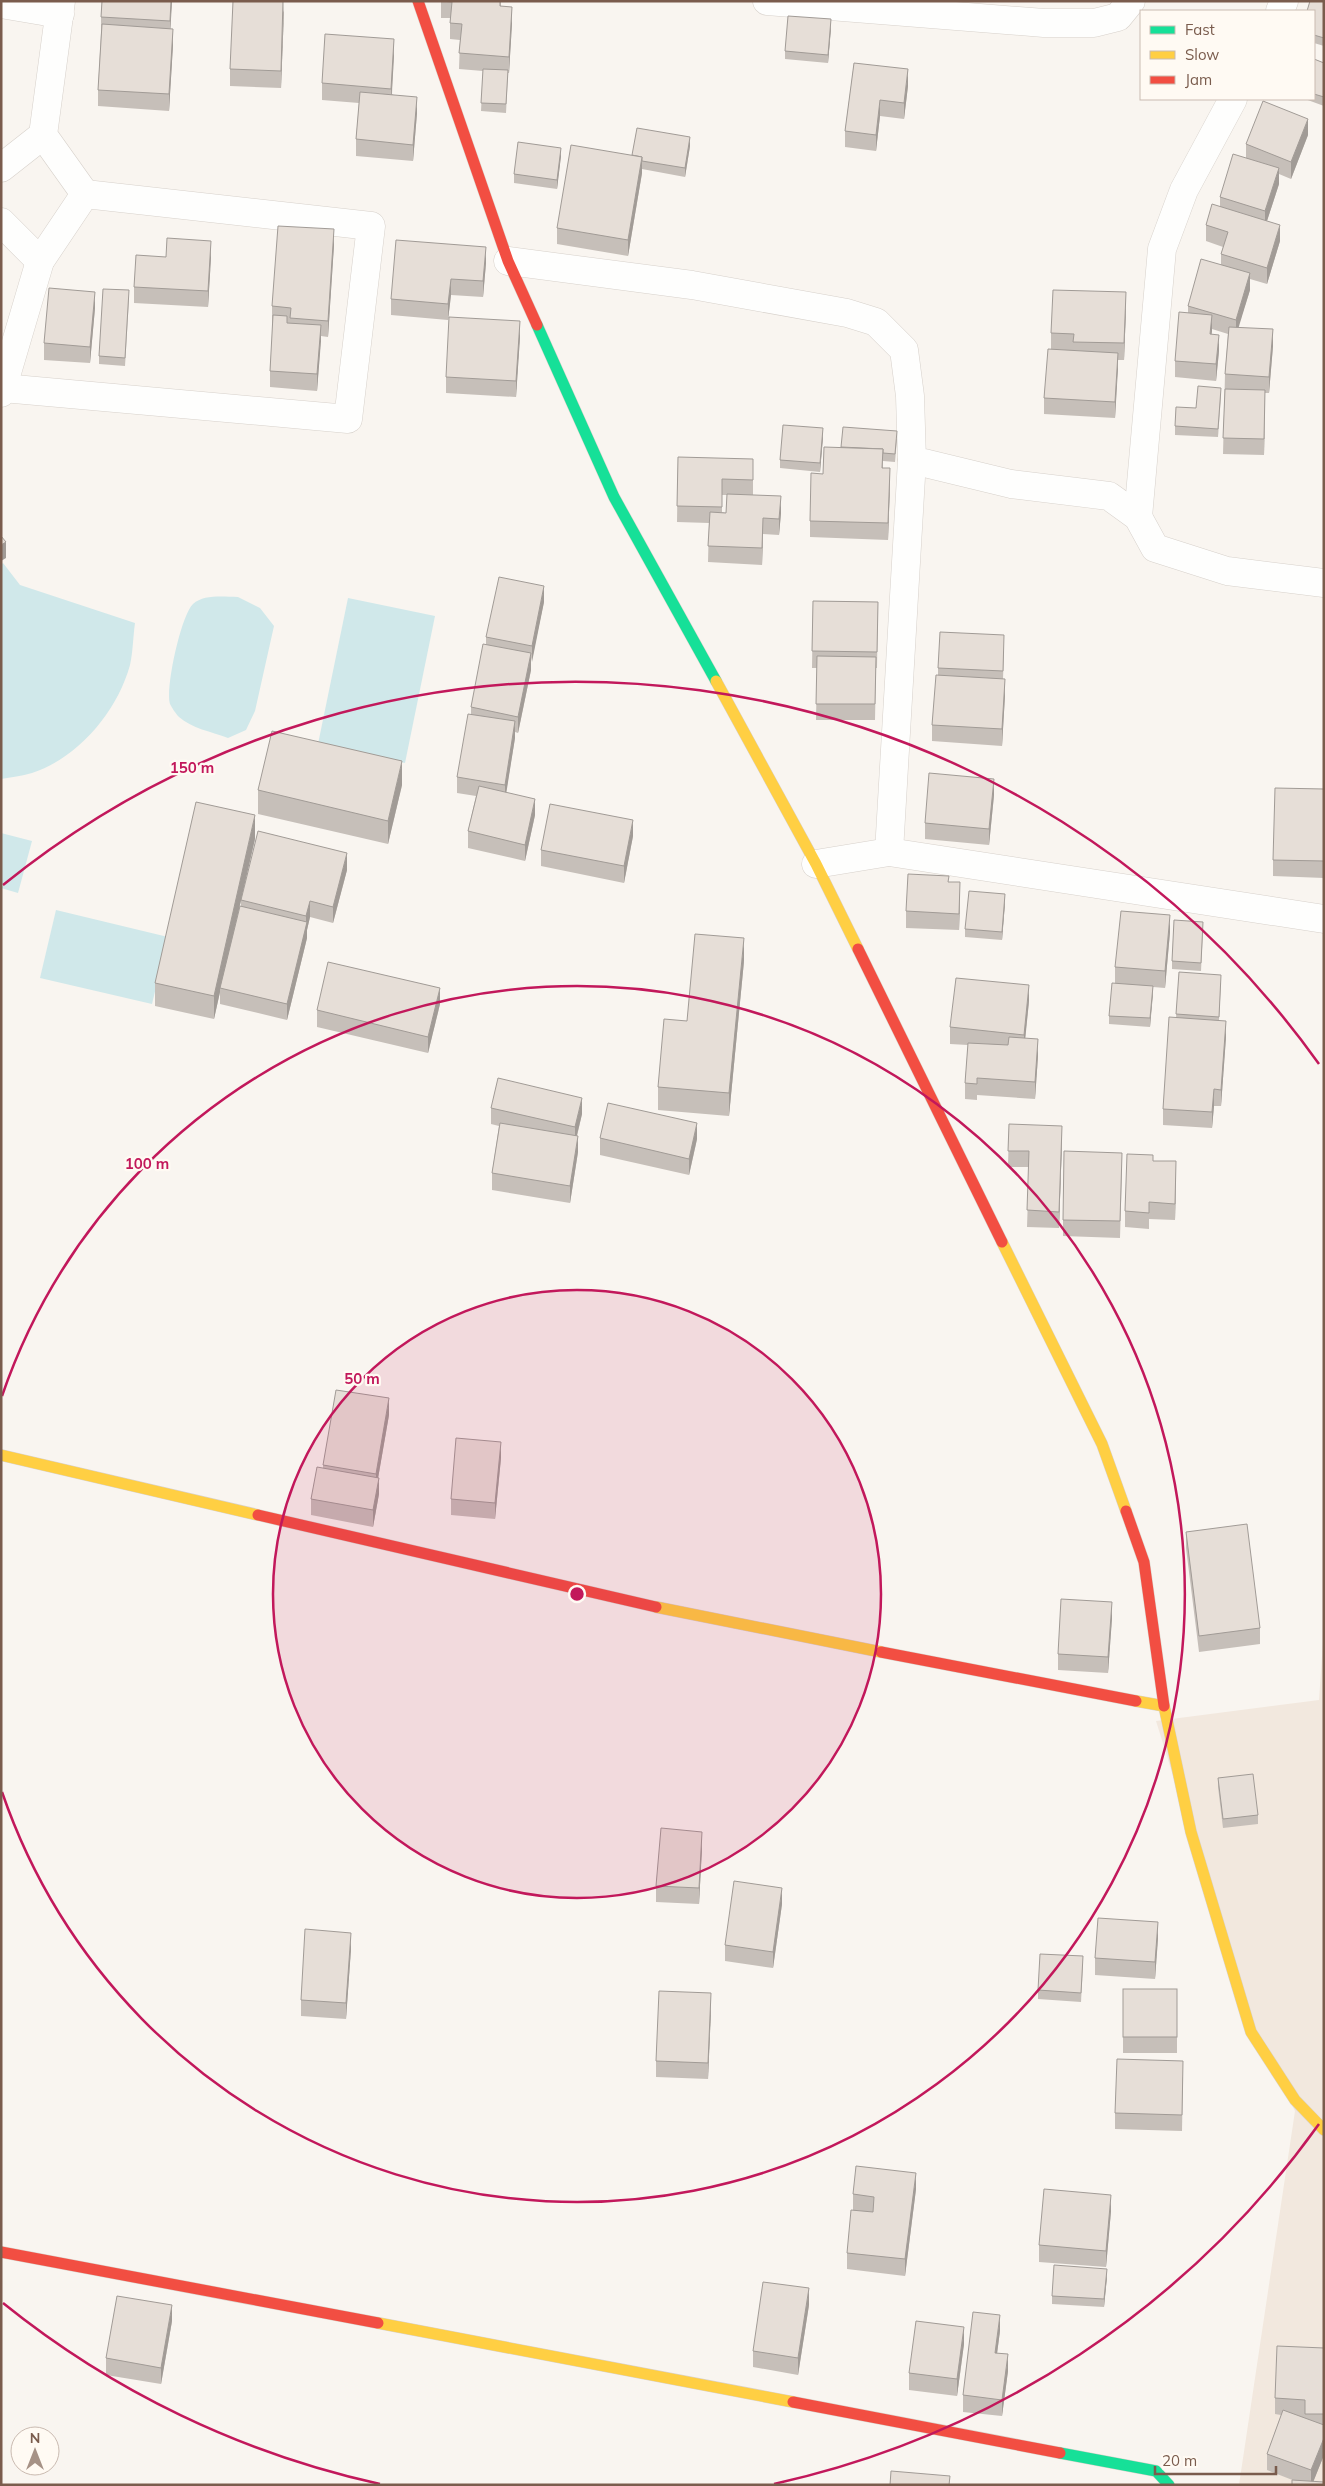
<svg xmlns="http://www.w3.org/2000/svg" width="1325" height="2486" font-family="Mulish,sans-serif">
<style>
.residential{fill:#f2e8de}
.water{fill:#d0e8ea}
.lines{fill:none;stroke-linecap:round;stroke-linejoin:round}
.street-casing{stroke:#d7d1cb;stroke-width:29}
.fast-casing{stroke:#d9d2cb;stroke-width:12}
.slow-casing{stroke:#d9d2cb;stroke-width:12}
.jam-casing{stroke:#d9d2cb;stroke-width:12}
.street{stroke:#fefefd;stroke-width:28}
.fast{stroke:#16e098;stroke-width:11}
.slow{stroke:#ffcf43;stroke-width:11}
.jam{stroke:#f24e42;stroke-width:11}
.wall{fill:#c6bfb9;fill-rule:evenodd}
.shaded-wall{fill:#a19b96}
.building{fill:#e6ded7;stroke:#a19b96}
.ring{fill:none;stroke:#c2185b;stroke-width:2.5}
.centre{fill:#c2185b;stroke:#fffaf3;stroke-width:2.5}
.ring-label{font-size:15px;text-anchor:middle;font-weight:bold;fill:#c2185b;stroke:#fffaf3;stroke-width:4.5;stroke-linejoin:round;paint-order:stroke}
</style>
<rect width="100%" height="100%" fill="#f9f5f0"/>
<polygon class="residential" points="1324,1627 1324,2485 1239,2485 1295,2111 1249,2019 1156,1721 1319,1700"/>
<g class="water">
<path d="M3 563 20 585 135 623C133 637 133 652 130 665 117 712 78 758 32 773 22 776 11 777 1 779V565Z"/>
<path d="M238 597 260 608 274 626 255 711 246 730 228 738C212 732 191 728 179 717 176 714 172 708 170 704 165 689 181 615 193 604 204 594 224 597 238 597Z"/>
<polygon points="348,598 435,616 405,763 318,744"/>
<polygon points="1,833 32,841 18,893 1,888"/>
<polygon points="56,910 168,937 152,1004 40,978"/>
</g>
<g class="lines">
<defs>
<g id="street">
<polyline points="767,1 1044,23 1094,23 1118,17 1131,1"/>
<polyline points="1,4 60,14"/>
<polyline points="1280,11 1284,1"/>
<polyline points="1,168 43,135"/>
<polyline points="1,222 40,261"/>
<polyline points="508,261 692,285 847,313 876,322 904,350 910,396 912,460 1011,484 1109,496 1138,517 1155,548 1227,571 1324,583"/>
<polyline points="3,388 348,419 371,226 85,194"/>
<polyline points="1,393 40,261 85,194 43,135 61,1"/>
<polyline points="1138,517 1162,249 1184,190 1233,99"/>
<polyline points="889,852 912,460"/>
<polyline points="816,864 889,852 1324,919"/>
</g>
<g id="fast">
<polyline points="537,325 614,497 716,681"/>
<polyline points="1060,2453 1156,2471 1169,2485"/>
</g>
<g id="slow">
<polyline points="716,681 816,864 858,949"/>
<polyline points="1002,1242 1102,1444 1126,1511"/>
<polyline points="1,1455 258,1515"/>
<polyline points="656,1607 881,1652"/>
<polyline points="1136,1701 1164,1706 1191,1832 1251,2032 1295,2100 1324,2130"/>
<polyline points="378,2323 793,2402"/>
</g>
<g id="jam">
<polyline points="418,1 508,261 537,325"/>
<polyline points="858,949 1002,1242"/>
<polyline points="1126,1511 1144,1562 1164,1706"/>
<polyline points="258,1515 656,1607"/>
<polyline points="881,1652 1136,1701"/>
<polyline points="1,2252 378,2323"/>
<polyline points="793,2402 1060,2453"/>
</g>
</defs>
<use href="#street" class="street-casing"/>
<use href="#fast" class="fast-casing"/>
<use href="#slow" class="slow-casing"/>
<use href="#jam" class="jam-casing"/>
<use href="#street" class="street"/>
<use href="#fast" class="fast"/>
<use href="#slow" class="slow"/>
<use href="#jam" class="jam"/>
</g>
<g class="wall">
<polygon points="102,1 172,1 170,29 173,45 169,111 98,106 98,90 101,33 101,17"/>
<polygon points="441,1 501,1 501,6 512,23 509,73 508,73 506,113 481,111 483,71 459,69 460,40 450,39 450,18 441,18"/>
<polygon points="1324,1 1324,46 1314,43 1314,11"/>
<polygon points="284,11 281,88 230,86 230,69"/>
<polygon points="831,28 828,63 785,59 785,51"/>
<polygon points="394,55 392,94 417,113 413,161 356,156 356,139 359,103 322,100 322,83"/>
<polygon points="1314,59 1324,63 1324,106 1305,99 1314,99"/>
<polygon points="854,63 908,86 904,119 880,116 876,151 845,147 845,131"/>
<polygon points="1308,135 1291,179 1279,174 1279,184 1267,221 1280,241 1267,284 1250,279 1250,290 1238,327 1273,346 1269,393 1265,393 1264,455 1223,454 1225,374 1228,334 1212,329 1211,334 1219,351 1216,381 1175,377 1175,361 1188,313 1188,306 1221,265 1221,254 1223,247 1206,241 1206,225 1220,206 1220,197 1246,158 1246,144"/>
<polygon points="690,146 685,177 642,169 642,173 628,256 557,244 557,228 632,155"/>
<polygon points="561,156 557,189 514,183 514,174"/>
<polygon points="334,245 328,337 321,336 317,391 270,387 270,371 273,323 272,323 272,306"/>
<polygon points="166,257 211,257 208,307 134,303 134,287"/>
<polygon points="486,263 483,297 451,295 448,320 391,315 391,299"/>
<polygon points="129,298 125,366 99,364 99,356"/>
<polygon points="95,308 90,363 44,360 44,343"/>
<polygon points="1126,309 1124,360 1118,360 1115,418 1044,414 1044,398 1051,349 1051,333"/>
<polygon points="520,337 516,397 446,393 446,377"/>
<polygon points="1221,396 1218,437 1175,435 1175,426 1196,408"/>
<polygon points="823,437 820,472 780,468 780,460"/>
<polygon points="897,439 895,462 883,461 883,468 890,484 888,540 810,537 810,521 823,474 841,447"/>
<path d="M678 457 753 475V495L781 513 779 535 763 534 762 565 708 562 709 523 677 522ZM722 495H727L726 513 722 512Z"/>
<polygon points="813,601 878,602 877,668 876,668 875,720 816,720 817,668 812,668"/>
<polygon points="544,602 531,662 531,670 518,733 515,732 515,738 506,792 535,815 525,861 468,848 468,831 476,796 457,793 457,777 471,714 471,707 486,645 486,637"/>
<polygon points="1004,651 1003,679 1005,695 1002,746 932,741 932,725 938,675 938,668"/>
<polygon points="402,785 388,844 258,814 258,790"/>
<polygon points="1324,789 1324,878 1273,876 1273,860"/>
<polygon points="994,795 989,845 925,839 925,823"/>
<polygon points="633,836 624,883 541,866 541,850"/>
<path d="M255 839 242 894 347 870 333 923 310 917 307 930V938L287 1020 220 1004V992L214 1019 155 1006V983ZM241 901V906L233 934Z"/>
<polygon points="949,882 960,899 959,930 906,928 906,911"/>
<polygon points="1005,903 1002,940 965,937 965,929"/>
<polygon points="1203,930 1201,971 1172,969 1172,961"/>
<polygon points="1170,932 1165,988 1153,987 1150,1027 1109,1024 1109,1016 1115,983 1115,967"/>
<polygon points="744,961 729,1116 658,1110 658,1087"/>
<polygon points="1179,972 1221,983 1219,1020 1226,1037 1221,1106 1214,1106 1212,1128 1163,1125 1163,1109 1176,1018"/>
<polygon points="1029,1001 1025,1038 1038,1056 1035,1099 977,1095 977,1100 965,1099 965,1083 968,1045 950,1044 950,1027"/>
<polygon points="440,1004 428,1053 317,1027 317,1010"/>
<polygon points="491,1108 582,1114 577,1136 578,1152 570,1203 492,1190 492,1173 499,1126 491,1124"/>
<polygon points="1009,1124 1062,1142 1059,1228 1027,1227 1029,1167 1008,1167"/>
<polygon points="600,1138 697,1139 689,1175 600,1155"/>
<polygon points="1122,1169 1120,1238 1063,1236 1063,1220"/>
<polygon points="1176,1178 1175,1220 1149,1219 1149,1229 1125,1227 1125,1211"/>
<polygon points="389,1415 378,1478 379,1494 373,1527 311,1515 311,1499 323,1468 323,1465"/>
<polygon points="501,1458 495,1519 451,1515 451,1499"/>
<polygon points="1186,1532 1260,1628 1260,1644 1199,1652 1186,1548"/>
<polygon points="1112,1618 1108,1673 1058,1670 1058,1654"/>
<polygon points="1218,1778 1258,1815 1258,1824 1223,1828 1218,1787"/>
<polygon points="702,1848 699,1904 656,1902 656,1886"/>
<polygon points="782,1904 773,1968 725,1961 725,1945"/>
<polygon points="1158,1938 1155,1979 1095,1975 1095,1958"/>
<polygon points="351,1949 346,2019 301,2016 301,2000"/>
<polygon points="1083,1964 1081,2002 1038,1999 1038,1990"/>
<rect x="1123" y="1989" width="54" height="64"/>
<polygon points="711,2010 708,2079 656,2077 656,2061"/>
<polygon points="1183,2077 1182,2131 1115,2129 1115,2113"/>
<polygon points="916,2189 905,2276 847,2269 847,2253 853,2210 853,2194"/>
<polygon points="1111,2211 1106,2267 1039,2262 1039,2245"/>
<polygon points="1107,2277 1104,2307 1052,2304 1052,2296"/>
<polygon points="809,2305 798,2375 753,2367 753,2351"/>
<polygon points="172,2321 161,2384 106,2375 106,2358"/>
<polygon points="1000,2331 997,2353 1008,2371 1002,2416 963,2412 963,2395"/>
<polygon points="964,2344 957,2396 909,2390 909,2373"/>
<polygon points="1324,2348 1324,2455 1313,2482 1295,2481 1267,2470 1267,2454 1281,2415 1275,2414 1275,2398"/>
</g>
<g class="shaded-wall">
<polygon points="171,1 172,1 170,37 170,21"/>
<polygon points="284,1 284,11 281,88 281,71"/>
<polygon points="512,7 512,23 509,73 509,57"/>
<polygon points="831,19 831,28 828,63 828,55"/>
<polygon points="173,29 173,45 169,111 169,94"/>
<polygon points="394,39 394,55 391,105 391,89"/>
<polygon points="908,69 908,86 904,119 904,103"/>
<polygon points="417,97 417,113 413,161 413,145"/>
<polygon points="880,100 880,116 876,151 876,135"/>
<polygon points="1308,119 1308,135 1291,179 1291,162"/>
<polygon points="690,137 690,146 685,177 685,168"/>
<polygon points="561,148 561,156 557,189 557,180"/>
<polygon points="642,157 642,173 628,256 628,240"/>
<polygon points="1279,168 1279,184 1265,227 1265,211"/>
<polygon points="1280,225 1280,241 1267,284 1267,268"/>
<polygon points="334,229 334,245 328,337 328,321"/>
<polygon points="211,241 211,257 208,307 208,291"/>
<polygon points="486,247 486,263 483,297 483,281"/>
<polygon points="1250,273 1250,290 1236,336 1236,320"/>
<polygon points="451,279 451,295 448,320 448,304"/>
<polygon points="95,292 95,308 90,363 90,347"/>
<polygon points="1126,292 1126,309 1124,360 1124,343"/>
<polygon points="1212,315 1212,331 1210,350 1210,334"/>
<polygon points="520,321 520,337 516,397 516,381"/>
<polygon points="321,325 321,341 317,391 317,374"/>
<polygon points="1273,329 1273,346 1269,393 1269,377"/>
<polygon points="1219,335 1219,351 1216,381 1216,364"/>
<polygon points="1118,353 1118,369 1115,418 1115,402"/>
<polygon points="1265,390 1265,406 1264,455 1264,439"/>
<polygon points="823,428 823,437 820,472 820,463"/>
<polygon points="890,468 890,484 888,540 888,523"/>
<polygon points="781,496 781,513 779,535 779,519"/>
<polygon points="763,518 763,534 762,565 762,548"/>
<polygon points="6,542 6,558 1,561 1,545"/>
<polygon points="544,586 544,602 532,662 532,646"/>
<polygon points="531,653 531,670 518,733 518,717"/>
<polygon points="1005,679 1005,695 1002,746 1002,729"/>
<polygon points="515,721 515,738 505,801 505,785"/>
<polygon points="402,761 402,785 388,844 388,821"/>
<polygon points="994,779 994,795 989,845 989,829"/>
<polygon points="535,799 535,815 525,861 525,845"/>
<polygon points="255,815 255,839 221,988 220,988 220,992 214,1019 214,996"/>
<polygon points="633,820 633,836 624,883 624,866"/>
<polygon points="347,853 347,870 333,923 333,907"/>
<polygon points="960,882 960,899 959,930 959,914"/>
<polygon points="1005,894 1005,903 1002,940 1002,932"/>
<polygon points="310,901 310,917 307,930 307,938 287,1020 287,1004 306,925 306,916"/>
<polygon points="1170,915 1170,932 1165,988 1165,971"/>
<polygon points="744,938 744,961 729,1116 729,1093"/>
<polygon points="1029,985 1029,1001 1024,1051 1024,1035"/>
<polygon points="1153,986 1153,994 1150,1027 1150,1018"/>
<polygon points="440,988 440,1004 428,1053 428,1037"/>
<polygon points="1226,1021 1226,1037 1221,1106 1221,1090"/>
<polygon points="1038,1039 1038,1056 1035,1099 1035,1082"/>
<polygon points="1214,1089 1214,1106 1212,1128 1212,1112"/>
<polygon points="582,1098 582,1114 575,1143 575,1127"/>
<polygon points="697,1123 697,1139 689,1175 689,1159"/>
<polygon points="1062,1126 1062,1142 1059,1228 1059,1212"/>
<polygon points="578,1136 578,1152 570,1203 570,1186"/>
<polygon points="1176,1161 1176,1178 1175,1220 1175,1204"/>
<polygon points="389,1398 389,1415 376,1490 376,1474"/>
<polygon points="501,1442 501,1458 495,1519 495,1503"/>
<polygon points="379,1478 379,1494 373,1527 373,1510"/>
<polygon points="1112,1602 1112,1618 1108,1673 1108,1657"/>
<polygon points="702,1832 702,1848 699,1904 699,1888"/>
<polygon points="782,1888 782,1904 773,1968 773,1952"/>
<polygon points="1158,1922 1158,1938 1155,1979 1155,1962"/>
<polygon points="351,1933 351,1949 346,2019 346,2003"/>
<polygon points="711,1993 711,2010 708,2079 708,2063"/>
<polygon points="916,2173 916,2189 905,2276 905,2259"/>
<polygon points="1111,2195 1111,2211 1106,2267 1106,2251"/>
<polygon points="1107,2269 1107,2277 1104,2307 1104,2299"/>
<polygon points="809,2288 809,2305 798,2375 798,2358"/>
<polygon points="172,2305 172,2321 161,2384 161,2368"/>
<polygon points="1000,2315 1000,2331 995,2369 995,2353"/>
<polygon points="964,2327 964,2344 957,2396 957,2379"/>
<polygon points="1008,2354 1008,2371 1002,2416 1002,2400"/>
<polygon points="1324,2438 1324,2455 1312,2485 1311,2485 1311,2470"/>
</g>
<g class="building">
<polygon points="102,1 171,1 170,21 101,17"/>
<polygon points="233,1 283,1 281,71 230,69"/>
<polygon points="441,1 500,1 500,6 512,7 509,57 459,53 462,24 450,23 452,2"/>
<polygon points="1310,1 1324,1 1324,38 1314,35 1314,11 1307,11"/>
<polygon points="788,16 831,19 828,55 785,51"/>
<polygon points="102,24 173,29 169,94 98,90"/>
<polygon points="325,34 394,39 391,89 322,83"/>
<polygon points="1314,59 1324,63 1324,97 1314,94"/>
<polygon points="854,63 908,69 904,103 880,100 876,135 845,131"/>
<polygon points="483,69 508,70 506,104 481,103"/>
<polygon points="360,92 417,97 413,145 356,139"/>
<polygon points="1263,101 1308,119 1291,162 1246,144"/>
<polygon points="637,128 690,137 685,168 642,161 642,157 632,155"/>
<polygon points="518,142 561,148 557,180 514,174"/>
<polygon points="571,145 642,157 628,240 557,228"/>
<polygon points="1233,154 1279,168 1265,211 1220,197"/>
<polygon points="1212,204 1280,225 1267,268 1221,254 1228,232 1206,225"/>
<polygon points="278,226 334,229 328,321 290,318 291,308 272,306"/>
<polygon points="167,238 211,241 208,291 134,287 136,255 166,257"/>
<polygon points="396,240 486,247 483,281 451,279 448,304 391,299"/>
<polygon points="1201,259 1250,273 1236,320 1188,306"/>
<polygon points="49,288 95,292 90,347 44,343"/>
<polygon points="103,289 129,290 125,358 99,356"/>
<polygon points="1053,290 1126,292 1124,343 1073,342 1074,334 1051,333"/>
<polygon points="1179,312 1212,315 1210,334 1219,335 1216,364 1175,361"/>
<polygon points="273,315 287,316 287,323 321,325 317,374 270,371"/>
<polygon points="449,317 520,321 516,381 446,377"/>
<polygon points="1229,327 1273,329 1269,377 1225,374"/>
<polygon points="1048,349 1118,353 1115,402 1044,398"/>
<polygon points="1198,386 1221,388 1218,429 1175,426 1176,407 1196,408"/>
<polygon points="1225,389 1265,390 1264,439 1223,438"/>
<polygon points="783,425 823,428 820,463 780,460"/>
<polygon points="843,427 897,431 895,454 883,453 883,449 841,447"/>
<polygon points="824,447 883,449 882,468 890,468 888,523 810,521 811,473 823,474"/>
<polygon points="678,457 753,459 753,480 722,479 722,507 677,506"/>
<polygon points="727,494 781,496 779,519 763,518 762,548 708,546 710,512 726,513"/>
<polygon points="1,536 6,542 1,545"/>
<polygon points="499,577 544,586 532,646 486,637"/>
<polygon points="813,601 878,602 877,652 812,651"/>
<polygon points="940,632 1004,635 1003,671 938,668"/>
<polygon points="483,644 531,653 518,717 471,707"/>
<polygon points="817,656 876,657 875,704 816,704"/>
<polygon points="936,675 1005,679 1002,729 932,725"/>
<polygon points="468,714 515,721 505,785 457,777"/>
<polygon points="272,731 402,761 388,821 258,790"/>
<polygon points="929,773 994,779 989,829 925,823"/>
<polygon points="479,786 535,799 525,845 468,831"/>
<polygon points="1275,788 1324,789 1324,861 1273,860"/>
<polygon points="196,802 255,815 214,996 155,983"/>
<polygon points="550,804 633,820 624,866 541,850"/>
<polygon points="258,831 347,853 333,907 310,901 306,916 241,900"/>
<polygon points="908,874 949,876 948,882 960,882 959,914 906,911"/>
<polygon points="969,891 1005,894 1002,932 965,929"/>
<polygon points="240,906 307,922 287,1004 220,988"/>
<polygon points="1121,911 1170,915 1165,971 1115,967"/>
<polygon points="1174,920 1203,922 1201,963 1172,961"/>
<polygon points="695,934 744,938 729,1093 658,1087 664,1019 687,1021"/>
<polygon points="328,962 440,988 428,1037 317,1010"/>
<polygon points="1179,972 1221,975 1219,1017 1176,1014"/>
<polygon points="956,978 1029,985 1024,1035 950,1027"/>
<polygon points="1112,983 1153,986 1150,1018 1109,1016"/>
<polygon points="1169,1017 1226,1021 1221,1090 1214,1089 1212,1112 1163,1109"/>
<polygon points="1009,1037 1038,1039 1035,1082 977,1078 977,1084 965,1083 968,1043 1008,1045"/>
<polygon points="498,1078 582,1098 575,1127 491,1108"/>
<polygon points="608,1103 697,1123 689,1159 600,1138"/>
<polygon points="500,1123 578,1136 570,1186 492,1173"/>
<polygon points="1009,1124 1062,1126 1059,1212 1027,1210 1029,1151 1008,1151"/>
<polygon points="1064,1151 1122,1153 1120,1221 1063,1220"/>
<polygon points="1127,1154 1153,1155 1153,1161 1176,1161 1175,1204 1149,1202 1149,1213 1125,1211"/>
<polygon points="336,1390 389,1398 376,1474 323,1465"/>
<polygon points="456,1438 501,1442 495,1503 451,1499"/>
<polygon points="317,1467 379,1478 373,1510 311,1499"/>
<polygon points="1247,1524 1260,1628 1199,1636 1186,1532"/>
<polygon points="1061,1599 1112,1602 1108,1657 1058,1654"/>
<polygon points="1253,1774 1258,1815 1223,1819 1218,1778"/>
<polygon points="661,1828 702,1832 699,1888 656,1886"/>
<polygon points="734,1881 782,1888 773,1952 725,1945"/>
<polygon points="1098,1918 1158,1922 1155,1962 1095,1958"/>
<polygon points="305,1929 351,1933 346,2003 301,2000"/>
<polygon points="1040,1954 1083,1956 1081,1993 1038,1990"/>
<rect x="1123" y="1989" width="54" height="48"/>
<polygon points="659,1991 711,1993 708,2063 656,2061"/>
<polygon points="1117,2059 1183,2061 1182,2115 1115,2113"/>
<polygon points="856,2166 916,2173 905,2259 847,2253 851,2210 873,2212 874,2197 853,2194"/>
<polygon points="1044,2189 1111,2195 1106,2251 1039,2245"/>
<polygon points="1054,2265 1107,2269 1104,2299 1052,2296"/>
<polygon points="763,2282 809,2288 798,2358 753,2351"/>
<polygon points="117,2296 172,2305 161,2368 106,2358"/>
<polygon points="973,2312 1000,2315 995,2353 1008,2354 1002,2400 963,2395"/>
<polygon points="916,2321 964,2327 957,2379 909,2373"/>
<polygon points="1277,2346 1324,2348 1324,2414 1305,2414 1305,2400 1275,2398"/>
<polygon points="1283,2410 1324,2425 1324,2438 1311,2470 1267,2454"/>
<polygon points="891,2471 950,2476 949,2485 890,2485"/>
<polygon points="1292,2480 1324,2482 1324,2485 1292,2485"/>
</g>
<circle cx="577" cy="1594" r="304" fill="#c2185b" fill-opacity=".12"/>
<g class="ring">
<circle cx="577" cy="1594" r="304"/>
<path d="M2 1396A608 608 0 1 1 2 1792"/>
<path d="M1319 2124A912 912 0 0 1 774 2484M380 2484A912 912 0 0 1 3 2303M3 885A912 912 0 0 1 1319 1064"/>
</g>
<circle cx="577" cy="1594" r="8" class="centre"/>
<g class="ring-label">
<text x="192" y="773">150 m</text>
<text x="147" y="1169">100 m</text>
<text x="362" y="1384">50 m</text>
</g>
<rect width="1325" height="2486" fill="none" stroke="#7a5c4d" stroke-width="5"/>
<rect x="1140" y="10" width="175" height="90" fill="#fffaf3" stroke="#cabbb1"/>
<rect x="1150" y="26" width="25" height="8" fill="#16e098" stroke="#cabbb1"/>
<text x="1185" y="35" font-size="15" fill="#7a5c4d">Fast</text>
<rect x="1150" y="51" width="25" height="8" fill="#ffcf43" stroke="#cabbb1"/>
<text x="1185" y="60" font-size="15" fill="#7a5c4d">Slow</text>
<rect x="1150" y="76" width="25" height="8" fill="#f24e42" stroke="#cabbb1"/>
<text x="1185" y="85" font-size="15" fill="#7a5c4d">Jam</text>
<g transform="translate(35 2451)"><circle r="24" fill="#fffaf3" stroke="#cabbb1"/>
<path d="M0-4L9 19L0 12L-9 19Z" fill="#a69286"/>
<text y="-8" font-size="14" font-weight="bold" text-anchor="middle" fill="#7a5c4d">N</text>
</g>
<path d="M1155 2466v8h121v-8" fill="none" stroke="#7a5c4d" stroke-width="2.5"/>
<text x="1162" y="2466" font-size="15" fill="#7a5c4d" stroke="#fffaf3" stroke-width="4" paint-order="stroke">20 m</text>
</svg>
